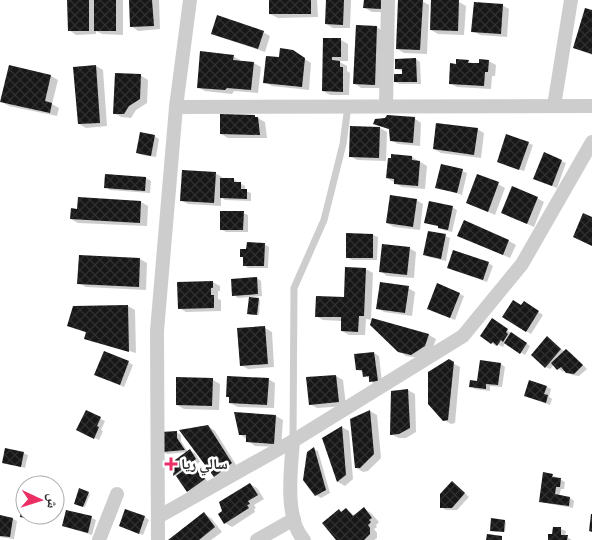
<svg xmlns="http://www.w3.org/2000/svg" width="592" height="540" font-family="Poppins,'Noto Naskh Arabic',sans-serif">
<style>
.shadow{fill:#0003}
.building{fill:url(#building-cross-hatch)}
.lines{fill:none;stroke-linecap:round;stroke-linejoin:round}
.lane{stroke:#cdcdcd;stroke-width:7}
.street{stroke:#cdcdcd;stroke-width:14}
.poi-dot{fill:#eb2e64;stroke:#fff;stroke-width:2}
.labels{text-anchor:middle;stroke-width:5;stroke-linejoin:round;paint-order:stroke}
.poi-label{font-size:15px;font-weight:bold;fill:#303030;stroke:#fff;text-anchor:start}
</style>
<defs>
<pattern id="building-cross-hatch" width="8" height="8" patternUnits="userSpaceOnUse" patternTransform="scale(1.25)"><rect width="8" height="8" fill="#171717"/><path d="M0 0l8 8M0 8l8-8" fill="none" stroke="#303030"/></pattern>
</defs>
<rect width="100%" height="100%" fill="#fff"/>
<g class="shadow">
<polygon points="68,0 123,0 123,35 102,34 96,31 96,34 76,35 69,30"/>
<polygon points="130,0 159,0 160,29 138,31 131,26"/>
<polygon points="270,0 317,0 318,17 278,18 270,14"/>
<polygon points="327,0 351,0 350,28 333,28 326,24"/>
<polygon points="365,0 388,12 372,12 365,8"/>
<polygon points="399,0 422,1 429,5 427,54 404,53 397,49"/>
<polygon points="459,2 466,6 464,35 438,34 431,30"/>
<polygon points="502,5 509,9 507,37 480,35 473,31"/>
<polygon points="592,11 592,55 574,48"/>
<polygon points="357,26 377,27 384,32 381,88 361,88 354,83"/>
<polygon points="263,32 270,36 265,52 220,37 213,33"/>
<polygon points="324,39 341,40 348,44 348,61 338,61 347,66 347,71 350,73 349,95 330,95 323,91"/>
<polygon points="233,56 240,60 240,62 254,63 261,67 258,93 234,91 232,94 205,91 198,87"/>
<polygon points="300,56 311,63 309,90 272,86 264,82 281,58"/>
<polygon points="416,59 420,62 421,84 400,84 395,82 403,76 403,71 396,69"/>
<polygon points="468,61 474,64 489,61 496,65 495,76 492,76 491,89 457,87 450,83 457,65"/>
<polygon points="96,66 103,70 107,126 86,128 79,124"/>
<polygon points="140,75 148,80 147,103 136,110 131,118 121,117 114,113"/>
<polygon points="51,76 58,80 52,104 59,108 57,116 9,106 2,102"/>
<polygon points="254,116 265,122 267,138 228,138 221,134"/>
<polygon points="414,118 421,123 420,146 398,144 391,140 390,130 375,123"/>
<polygon points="380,128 387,132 386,161 357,160 350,156"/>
<polygon points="477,129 484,133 481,158 441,153 434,149"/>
<polygon points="154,136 159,139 156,157 142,155 137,152"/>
<polygon points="528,143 533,145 524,171 498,162"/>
<polygon points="544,154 566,163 557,188 539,181"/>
<polygon points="412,157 427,166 425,189 402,187 387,178"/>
<polygon points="462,171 467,173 462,195 437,187"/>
<polygon points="215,173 222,177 222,179 234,180 245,186 245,191 251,193 251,201 225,200 221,197 221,206 188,204 181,200"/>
<polygon points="107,175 146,178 151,181 150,193 110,190 106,187"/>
<polygon points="498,184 505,188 495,215 467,202"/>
<polygon points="537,198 544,202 534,227 503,213"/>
<polygon points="416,200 423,204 420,230 394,227 387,223"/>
<polygon points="141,202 148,206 147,226 78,223 71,219"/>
<polygon points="452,207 457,210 452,232 443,230 439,226 426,222"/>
<polygon points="243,213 248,215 248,232 226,232 221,229"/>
<polygon points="347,234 373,235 378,237 377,260 352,260 347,257"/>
<polygon points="445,236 450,238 446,261 429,257 425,255"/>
<polygon points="466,239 509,241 516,245 510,258"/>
<polygon points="264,244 269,247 268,268 248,268 244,265 244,258 241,256 248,251"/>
<polygon points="409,248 416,252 414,278 387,276 380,271"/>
<polygon points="140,259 147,263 146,290 86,287 79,283"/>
<polygon points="488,263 493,266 487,282 453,270"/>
<polygon points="366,269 373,273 371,319 429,335 436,339 432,350 419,358 406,356 399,351 373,320 366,319 365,335 349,335 342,331 342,321 323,320 316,316 345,299"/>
<polygon points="257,278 261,281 262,296 238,298 234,295"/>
<polygon points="213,282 220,286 220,291 218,291 218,299 221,300 221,311 186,312 179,308"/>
<polygon points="438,285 464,296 455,320 433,311"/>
<polygon points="408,288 415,292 412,316 384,312 377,308"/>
<polygon points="258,299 260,300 259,315 248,314"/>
<polygon points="524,303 543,315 531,334 504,317 522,307"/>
<polygon points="128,306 135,310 136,355 136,353 92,340 92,342 86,338 87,333 68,326"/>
<polygon points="497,323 530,346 525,355 505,343 503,347 497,344 496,346 482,336"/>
<polygon points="265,328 272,332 274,367 248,369 241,365"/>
<polygon points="548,338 565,352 566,350 571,353 587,369 579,376 572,375 565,370 563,372 554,365 550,369 546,367"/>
<polygon points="374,353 379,356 382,383 375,384 370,381 370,378 364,376 363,372 357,370"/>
<polygon points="449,361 460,367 455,423 451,424 444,420"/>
<polygon points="128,362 133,365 124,387 100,377"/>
<polygon points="501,364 505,367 502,387 490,386 490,391 475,389 471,386 478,382"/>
<polygon points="336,376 343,380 346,406 317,408 310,404 308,378"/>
<polygon points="268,379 275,383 274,408 238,407 230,403 231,398 228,396"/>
<polygon points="213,380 220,384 219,410 184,409 177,405"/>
<polygon points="547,387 551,389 549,397 552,399 550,405 525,396"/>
<polygon points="408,390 415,394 416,432 406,438 399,438 391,434"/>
<polygon points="370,411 377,415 381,458 368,471 363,472 356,468"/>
<polygon points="87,412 105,421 101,430 103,431 99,440 83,432"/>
<polygon points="276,416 283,420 281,447 255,446 240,434"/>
<polygon points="208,426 215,431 238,468 222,480 215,476"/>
<polygon points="342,427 349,431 353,479 345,486 338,482 323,438"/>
<polygon points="176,432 181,435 181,441 188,452 190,451 195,453 200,462 195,465 198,467 208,482 192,493 188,491 178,477 174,475 176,461 188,452 167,454 163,452"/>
<polygon points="314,449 318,451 330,493 321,498 316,495"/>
<polygon points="23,453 28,455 25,468 3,462"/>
<polygon points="552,475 565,482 564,489 561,489 559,496 570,498 574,501 573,508 545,503 540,501"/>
<polygon points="250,484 257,488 264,499 254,505 256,508 254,509 255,512 232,527 225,523"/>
<polygon points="456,485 469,497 457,510 446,510 441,507"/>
<polygon points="80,490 90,494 85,507 77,504"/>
<polygon points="25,501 25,515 47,515 46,522 26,519 21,516"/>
<polygon points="346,509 355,516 364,509 371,513 379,522 376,525 377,527 374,529 377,533 377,538 374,540 338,540 339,511 342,512"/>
<polygon points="204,514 211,518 222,532 211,540 170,540"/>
<polygon points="0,517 13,519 17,521 14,539 0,537"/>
<polygon points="145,517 149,520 143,535 120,526"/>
<polygon points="92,518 96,520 92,535 63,526"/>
<polygon points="504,521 506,522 505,532 491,530"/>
<polygon points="554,528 561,529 566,531 565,536 572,540 549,540 553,535"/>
</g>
<g class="building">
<polygon points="67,0 89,0 89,31 68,31"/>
<rect x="94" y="0" width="22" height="31"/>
<polygon points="129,0 152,0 154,26 130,27"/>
<rect x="269" y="0" width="42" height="14"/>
<polygon points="326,0 344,0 343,25 325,24"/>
<polygon points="364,0 382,0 381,9 363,8"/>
<polygon points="398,0 423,0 420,50 396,49"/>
<polygon points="431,0 459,0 458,31 430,30"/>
<polygon points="474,2 503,4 501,34 471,32"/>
<polygon points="585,8 592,10 592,54 573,48"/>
<polygon points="217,15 264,31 258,49 211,34"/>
<polygon points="356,25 377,26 375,85 353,84"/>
<polygon points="323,38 341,38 341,57 332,57 332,60 340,61 340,67 343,67 343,92 322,91"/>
<polygon points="280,48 293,50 305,58 302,87 263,83 266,56 279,57"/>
<polygon points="200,51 234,55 233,60 254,62 251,90 227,88 225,90 197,88"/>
<polygon points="416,58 417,82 394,82 394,74 402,74 402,69 395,69 395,59"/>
<polygon points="456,59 469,60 468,63 479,63 479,59 489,60 488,72 485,72 484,86 449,84 450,63 456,64"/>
<polygon points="9,65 51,75 45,101 52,103 50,113 0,102"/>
<polygon points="96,65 100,123 78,124 73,67"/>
<polygon points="115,73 141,74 140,99 129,106 124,114 113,114"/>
<polygon points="220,114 255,115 255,117 258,117 260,135 220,134"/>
<polygon points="387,115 415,117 413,143 390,141 389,129 373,124 375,119 385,118"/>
<polygon points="436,123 478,128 474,155 433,149"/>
<polygon points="350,126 380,127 379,158 349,157"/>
<polygon points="140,132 155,135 151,156 136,153"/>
<polygon points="506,134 529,142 519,170 497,162"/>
<polygon points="544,152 562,160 552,186 533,179"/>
<polygon points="391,154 412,156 412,160 420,161 418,186 394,184 394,179 386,178 388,158 391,158"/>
<polygon points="441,164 463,169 457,193 435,188"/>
<polygon points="182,170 216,172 214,203 180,201"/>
<polygon points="105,174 146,177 145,191 104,188"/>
<polygon points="477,174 499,182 488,212 466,203"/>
<polygon points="220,178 234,178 234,182 241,182 241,189 247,189 247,199 220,198"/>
<polygon points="512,186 538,197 527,224 501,213"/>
<polygon points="390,195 417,199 413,227 386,223"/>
<polygon points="78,197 141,201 140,223 70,219 71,208 77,209"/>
<polygon points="429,201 453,206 448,230 438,228 438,226 424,223"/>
<polygon points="220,211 244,211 243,230 220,230"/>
<polygon points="583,213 592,217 592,246 573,237"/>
<polygon points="464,220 509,240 503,255 457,236"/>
<polygon points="428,231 446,234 441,259 423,255"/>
<polygon points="346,233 373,234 373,258 346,258"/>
<polygon points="247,242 265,243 264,266 243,266 243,257 240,257 240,249 246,249"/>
<polygon points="382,244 410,247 407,275 379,272"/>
<polygon points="453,250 489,262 483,280 447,268"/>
<polygon points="79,255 140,258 139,287 77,284"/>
<polygon points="345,267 366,268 364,316 359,316 358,332 341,331 341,317 315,317 316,296 344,297"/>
<polygon points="257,277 258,294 232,296 231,279"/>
<polygon points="213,281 213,288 211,288 211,295 214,295 214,308 178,309 177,282"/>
<polygon points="380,282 409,286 405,313 376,309"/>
<polygon points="437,283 460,293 450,318 427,309"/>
<polygon points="249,297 259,298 257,315 247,314"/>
<polygon points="513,300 521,305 524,301 539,311 526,332 502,317"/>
<polygon points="128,305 129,352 84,339 86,332 67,326 73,306"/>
<polygon points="372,318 429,334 425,346 411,355 398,352 370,325"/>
<polygon points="492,318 508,329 506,332 508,334 503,342 501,340 497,346 493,342 491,344 480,336"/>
<polygon points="265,326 268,364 240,366 237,328"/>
<polygon points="511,332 527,343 520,354 504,343"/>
<polygon points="547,336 561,349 545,368 531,355"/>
<polygon points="566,349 583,365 574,374 566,373 561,367 557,370 551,363"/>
<polygon points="104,351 129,361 120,385 94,375"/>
<polygon points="374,352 378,381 369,382 369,376 363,377 362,370 356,370 354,354"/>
<polygon points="449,359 454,362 448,420 443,421 428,404 428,372"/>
<polygon points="480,360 501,363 498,385 486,384 486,389 469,387 470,380 477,381"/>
<polygon points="336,375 339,402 309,405 306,377"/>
<polygon points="227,376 269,378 267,405 229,403 229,397 226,397"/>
<polygon points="176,377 213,378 212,406 176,405"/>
<polygon points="529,380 547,386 544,394 548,395 546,403 524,396"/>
<polygon points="408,389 410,428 399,434 390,435 391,391"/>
<polygon points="86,410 101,417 97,426 99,427 94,439 76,430"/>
<polygon points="370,410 374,454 360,468 355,468 350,419"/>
<polygon points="234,412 276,415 274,444 246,442 246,435 239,435"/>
<polygon points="208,425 232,463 214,477 179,430"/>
<polygon points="342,426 346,475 337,482 322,438"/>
<polygon points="177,431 177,438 185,450 162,452 161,432"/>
<polygon points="314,447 326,490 315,496 303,480 307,452"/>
<polygon points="5,448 24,452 21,467 2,463"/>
<polygon points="190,449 196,459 173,476 175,460"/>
<polygon points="194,463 205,479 187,492 176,476"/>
<polygon points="543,472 553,474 552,477 561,478 560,487 556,487 555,494 570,497 569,506 539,502"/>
<polygon points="452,481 465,493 452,508 440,508 440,494"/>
<polygon points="250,483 258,495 248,501 250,504 247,505 249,508 224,524 218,514 222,511 219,502"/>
<polygon points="79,488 89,492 83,507 74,504"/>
<polygon points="23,500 25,500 25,515 42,515 41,521 20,517"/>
<polygon points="364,507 372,518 369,520 371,522 368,525 370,528 370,534 364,540 336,540 322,523 339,509 341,512 346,508 353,516"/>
<polygon points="125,509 145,516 139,534 119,526"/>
<polygon points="66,510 92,516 88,533 62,526"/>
<polygon points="204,512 215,527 199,540 168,540"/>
<polygon points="591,514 592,514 592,532 589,531"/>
<polygon points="0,515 13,518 10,537 0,536"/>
<polygon points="491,518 505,520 504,532 490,531"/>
<polygon points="553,527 561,527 561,535 568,535 567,540 548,540 548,534 552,534"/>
<polygon points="487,534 502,536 502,540 486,540"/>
</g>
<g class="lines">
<polyline class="lane" points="293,440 294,288 324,220 343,144 348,106"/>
<g class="street">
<polyline points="386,106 388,0"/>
<polyline points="554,106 571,0"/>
<polyline points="176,107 592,106"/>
<path d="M293 441C291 468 284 519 304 540"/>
<polyline points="158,517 293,441 463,336 522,264 592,142"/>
<polyline points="99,540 117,494"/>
<polyline points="158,540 157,331 176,107 190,0"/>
<polyline points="257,540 294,519"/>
</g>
</g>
<path class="poi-dot" d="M168.5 456.5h5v5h5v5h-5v5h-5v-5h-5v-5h5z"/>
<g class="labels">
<g class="poi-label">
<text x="181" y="469">سالي ريا</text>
</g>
</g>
<g transform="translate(40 500) rotate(94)"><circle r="24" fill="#ffffff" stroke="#acacac"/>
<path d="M0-4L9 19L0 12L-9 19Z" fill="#eb2e64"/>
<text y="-8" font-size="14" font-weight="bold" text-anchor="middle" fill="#303030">ش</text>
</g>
</svg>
